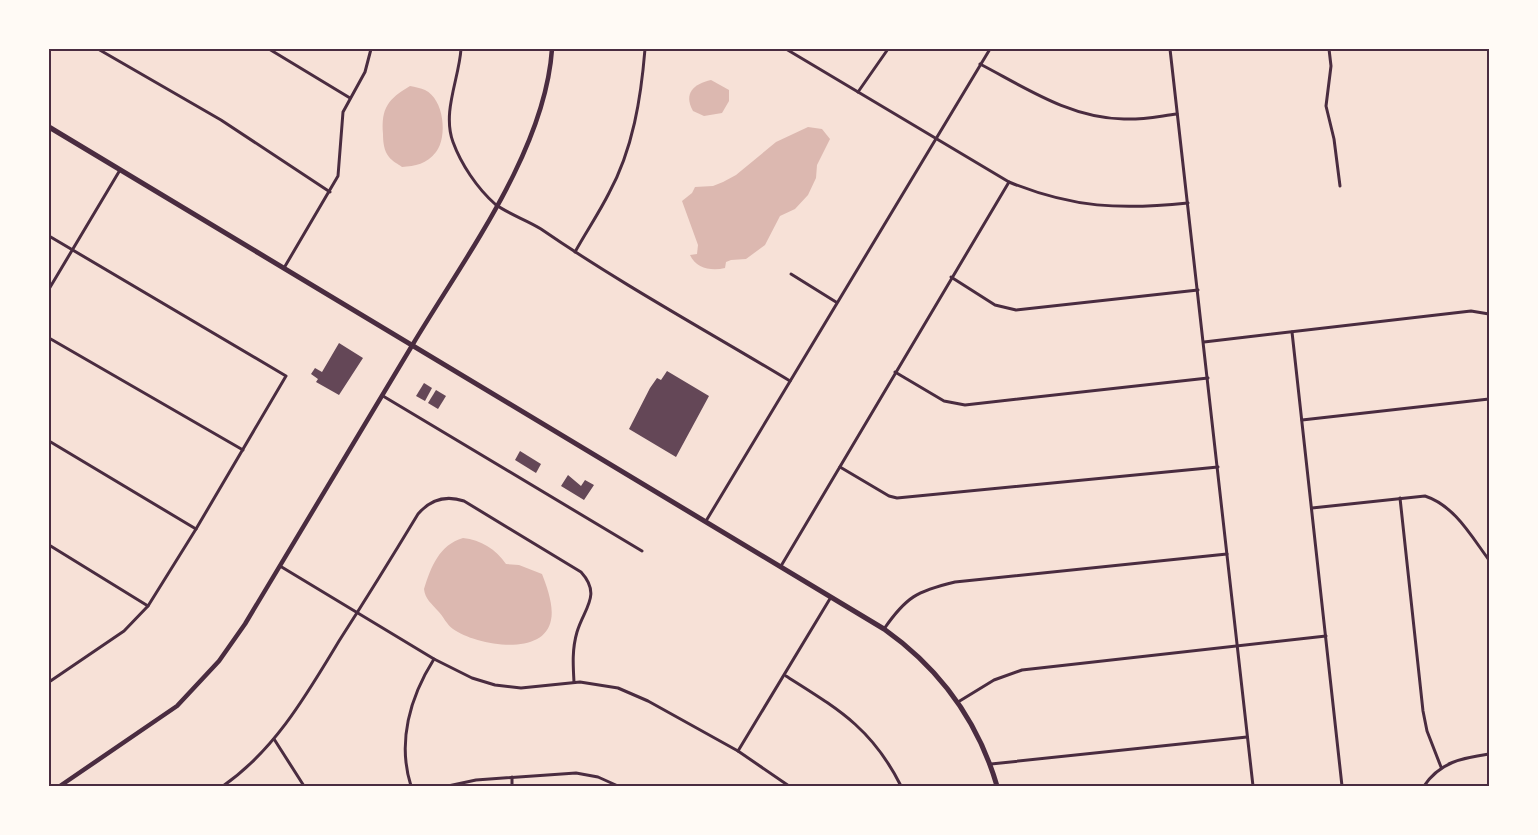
<svg xmlns="http://www.w3.org/2000/svg" width="1538" height="835" font-family="Raleway,sans-serif">
<style>
.water{fill:#dcb8b0}
.building{fill:#644757}
.lines{fill:none;stroke-linecap:round;stroke-linejoin:round}
.minor{stroke:#4a2c40;stroke-width:3}
.tertiary{stroke:#4a2c40;stroke-width:4.5}
.secondary{stroke:#4a2c40;stroke-width:5}
.neatline{fill:none;stroke:#4a2c40;stroke-width:2}
</style>
<rect width="100%" height="100%" fill="#f7e1d7"/>
<g class="water">
<path d="M711 80 729 90V101L722 113 704 116 693 111C683 93 694 84 711 80Z"/>
<path d="M410 86C415 87 421 88 425 90 444 99 448 137 436 152 427 164 415 166 402 167 398 164 392 161 389 157 384 151 383 142 383 134 381 108 388 99 410 86Z"/>
<path d="M808 127 822 129 830 139 817 165 816 178 808 195 795 209 780 216 765 245 746 259 731 260 726 262 725 268C712 271 696 269 690 255L697 254 698 245 682 201 692 193 695 187 713 186 723 182 736 175 776 142Z"/>
<path d="M463 538C481 540 496 549 506 564L519 565 542 574C547 587 554 606 551 620 544 658 475 645 453 629 447 625 443 616 438 611 432 604 425 599 424 589 431 567 439 545 463 538Z"/>
</g>
<g class="building">
<polygon points="339,343 363,358 339,395 316,382 318,379 311,374 315,368 322,372"/>
<polygon points="667,371 709,396 676,457 629,429 650,388 657,378 661,380"/>
<polygon points="424,383 432,388 425,401 416,396"/>
<polygon points="436,390 446,396 438,409 428,403"/>
<polygon points="520,451 541,464 536,473 515,460"/>
<polygon points="568,475 581,486 585,480 594,485 584,500 561,486"/>
</g>
<g class="lines">
<g class="minor">
<polyline points="98,49 221,120 330,192"/>
<polyline points="269,49 350,98"/>
<path d="M461 49C459 79 442 112 453 142 461 164 477 188 495 204 508 214 527 220 541 229 621 284 707 331 790 381"/>
<path d="M786 49 1009 182C1073 208 1120 210 1188 203"/>
<polyline points="1170,49 1253,786"/>
<polyline points="1329,49 1331,66 1326,106 1334,139 1340,186"/>
<path d="M980 64C1026 88 1070 118 1124 119 1142 120 1160 116 1177 114"/>
<polyline points="858,92 888,49"/>
<polyline points="49,236 286,376 196,529 148,606 124,631 49,682"/>
<path d="M575 252C586 232 599 213 609 193 633 149 641 98 645 49"/>
<polyline points="284,268 338,176 343,112 365,72 371,49"/>
<polyline points="791,274 836,302"/>
<polyline points="951,277 995,305 1016,310 1198,290"/>
<polyline points="49,289 120,170"/>
<polyline points="1292,332 1342,786"/>
<polyline points="49,338 243,450"/>
<polyline points="1204,342 1471,311 1489,314"/>
<polyline points="895,372 944,401 965,405 1208,378"/>
<polyline points="383,396 642,551"/>
<polyline points="1302,420 1489,399"/>
<polyline points="49,441 196,529"/>
<polyline points="840,467 889,496 897,498 1218,467"/>
<polyline points="1400,498 1423,711 1427,731 1441,767"/>
<path d="M1312 508 1425 496C1455 506 1471 536 1489 560"/>
<polyline points="706,521 990,49"/>
<polyline points="49,545 148,606"/>
<polyline points="280,566 434,659 472,678 495,685 521,688 580,682 618,688 648,701 738,751 789,786"/>
<polyline points="781,566 1009,182"/>
<path d="M884 629C906 597 917 591 955 582L1227 554"/>
<path d="M786 676C838 709 872 728 901 786"/>
<polyline points="958,702 994,680 1022,670 1326,636"/>
<polyline points="274,739 304,786"/>
<polyline points="738,751 831,597"/>
<polyline points="991,764 1247,737"/>
<polyline points="512,777 512,786"/>
<path d="M223 786C275 750 307 694 339 641 366 599 392 557 418 514 430 500 446 495 464 501L581 572C602 595 584 608 577 632 572 649 573 665 574 682"/>
<path d="M411 786C397 742 410 697 434 659"/>
<polyline points="448,786 476,780 576,773 598,777 618,786"/>
<path d="M1424 786C1440 762 1462 758 1489 754"/>
</g>
<path class="tertiary" d="M60 786 177 706 219 661 245 624C301 530 357 437 413 344 465 257 545 151 552 49"/>
<path class="secondary" d="M49 127 884 629C939 668 978 721 997 786"/>
</g>
<rect width="1538" height="835" fill="none" stroke="#fffaf5" stroke-width="100"/>
<rect x="50" y="50" width="1438" height="735" class="neatline"/>
</svg>
